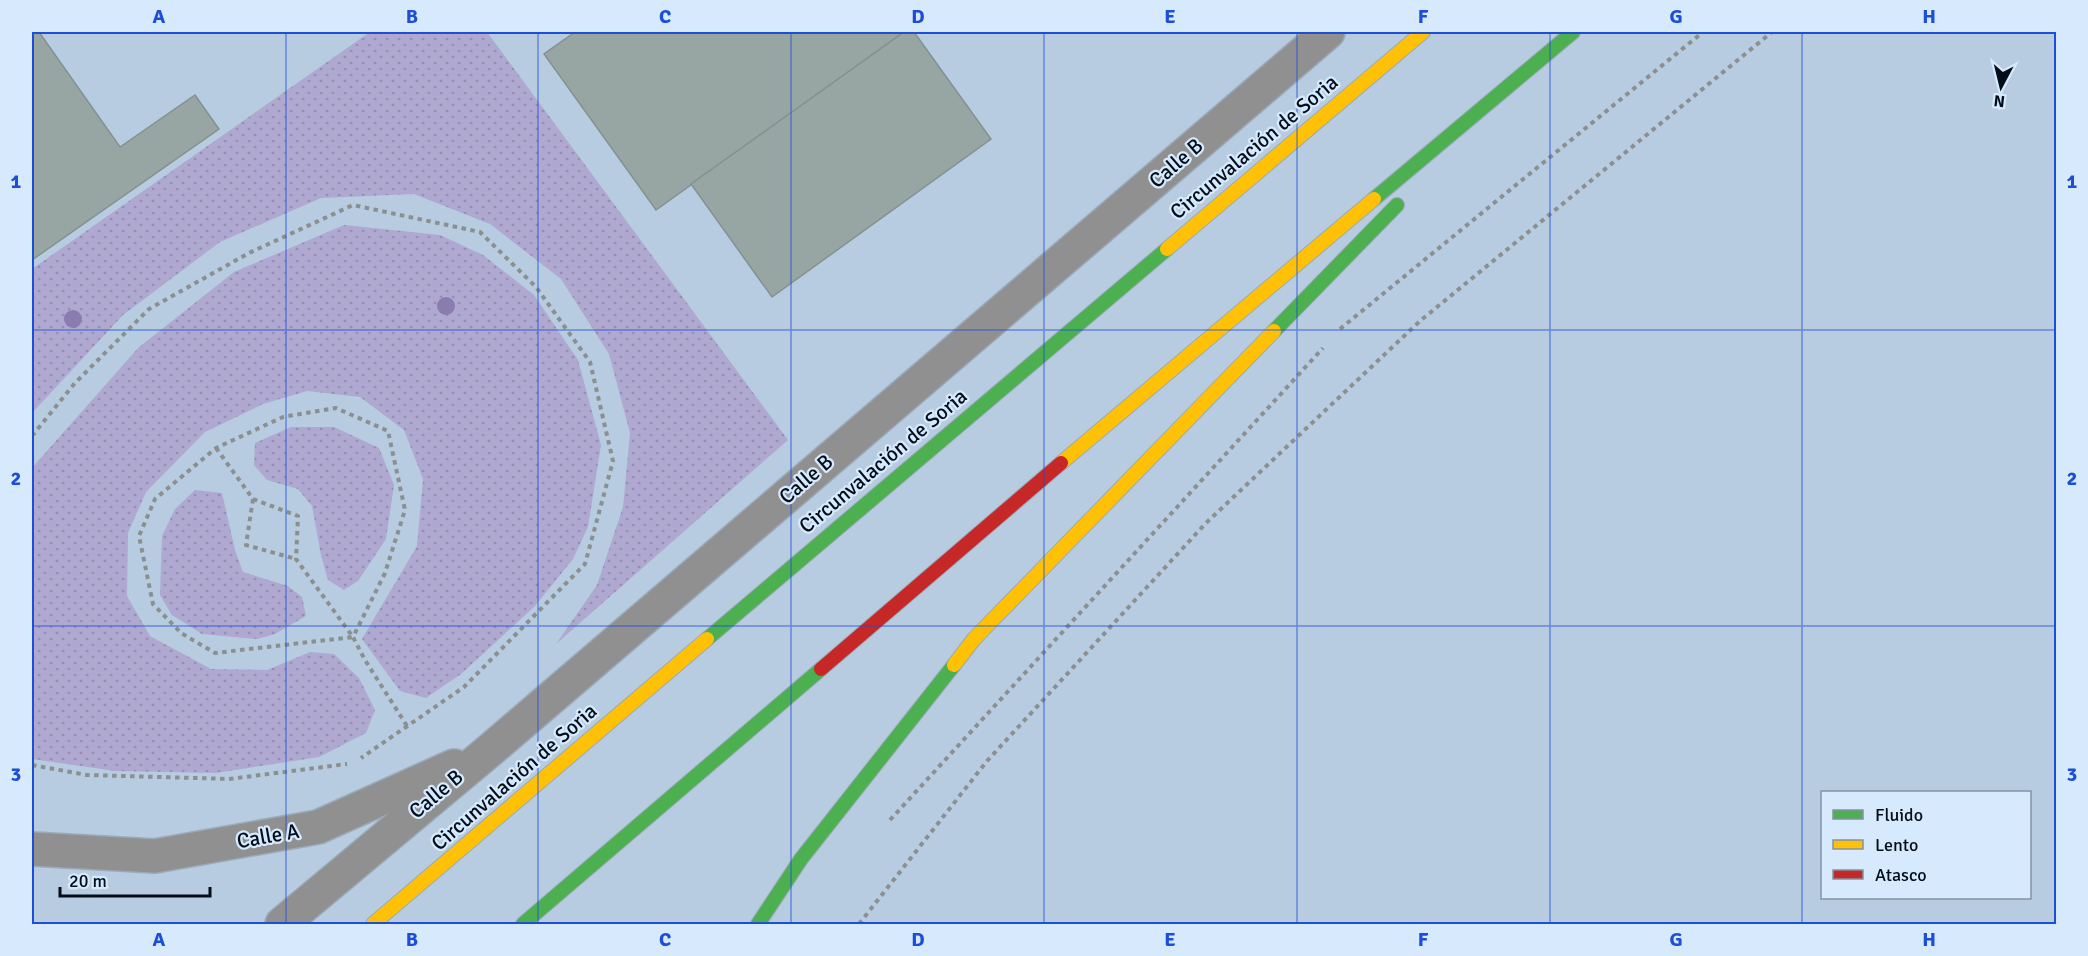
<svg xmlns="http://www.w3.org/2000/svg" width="2088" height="956" font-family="Signika,sans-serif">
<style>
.park{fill:url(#park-dots)}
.building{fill:#97a6a2;stroke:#849192;stroke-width:1.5}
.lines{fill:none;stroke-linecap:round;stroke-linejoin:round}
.street-casing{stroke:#9aaab9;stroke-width:36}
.fast-casing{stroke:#9aaab9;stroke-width:16}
.slow-casing{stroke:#9aaab9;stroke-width:16}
.jam-casing{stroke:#9aaab9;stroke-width:16}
.path{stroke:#8b8f90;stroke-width:4;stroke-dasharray:4.5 4.5;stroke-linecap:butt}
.street{stroke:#919090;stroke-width:33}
.fast{stroke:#4caf50;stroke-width:14}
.slow{stroke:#ffc107;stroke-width:14}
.jam{stroke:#c62828;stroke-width:14}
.tree{fill:#8b7cb0}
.grid{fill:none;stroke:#1d4ed8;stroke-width:1.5;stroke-opacity:0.55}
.labels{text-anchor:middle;stroke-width:4.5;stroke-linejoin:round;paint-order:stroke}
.street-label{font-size:21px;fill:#020d1a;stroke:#d7eafd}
.neatline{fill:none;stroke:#1d4ed8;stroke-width:2}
.grid-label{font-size:20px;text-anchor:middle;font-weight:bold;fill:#1d4ed8}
</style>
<defs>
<pattern id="park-dots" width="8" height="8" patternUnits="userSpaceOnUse" patternTransform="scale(1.5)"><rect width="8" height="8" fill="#afa8d1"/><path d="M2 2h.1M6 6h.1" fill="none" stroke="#958fb3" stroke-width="1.8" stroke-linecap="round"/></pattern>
</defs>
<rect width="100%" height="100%" fill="#b7cce0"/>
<g class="park">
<polygon points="370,32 487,32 788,440 556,644 597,585 623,507 630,433 609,354 561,279 490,224 414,194 321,198 220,242 123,315 32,413 32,269"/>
<polygon points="344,225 440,235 483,255 534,295 578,360 601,445 588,527 573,559 535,606 461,674 426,698 400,691 362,639 417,546 423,479 404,430 360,397 307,391 263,404 205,432 146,492 128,533 127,596 150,636 211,669 267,670 310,652 334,654 359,678 375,710 366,733 319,757 216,773 115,771 32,759 32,468 138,348 234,272"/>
<polygon points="291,427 334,427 379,448 394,485 386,539 358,581 344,590 328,580 321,555 312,506 298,489 267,480 254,465 255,443"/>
<polygon points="195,490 222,493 235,550 243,572 288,586 302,597 306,616 275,634 257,639 202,634 172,615 160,595 162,536 175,509"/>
</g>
<g class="building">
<polygon points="32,32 39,32 120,147 195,95 219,129 32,260"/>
<polygon points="575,32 904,32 656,210 544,54"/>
<polygon points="904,32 914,32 991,139 772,297 691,184"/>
</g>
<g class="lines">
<defs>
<g id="street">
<polyline points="32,849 155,856 318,827 454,766"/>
<polyline points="282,924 489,751 1328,32"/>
</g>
<g id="fast">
<polyline points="1374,199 1573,32"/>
<polyline points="1274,331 1397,205"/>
<polyline points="707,639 1167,249"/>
<polyline points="523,924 821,669"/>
<polyline points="758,924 801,859 954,665"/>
</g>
<g id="slow">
<polyline points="1167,249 1423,32"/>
<polyline points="1061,463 1374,199"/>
<polyline points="954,665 974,639 1274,331"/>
<polyline points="373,924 707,639"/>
</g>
<polyline id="jam" points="821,669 1061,463"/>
</defs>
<use href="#street" class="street-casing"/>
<use href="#fast" class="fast-casing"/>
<use href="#slow" class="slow-casing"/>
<use href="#jam" class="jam-casing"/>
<g class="path">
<polyline points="1340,329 1703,32"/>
<polyline points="32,436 75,383 149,309 249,253 353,205 480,232 536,287 590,362 613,461 585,564 464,687 361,758"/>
<polyline points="216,448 253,499 298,516 296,559 353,637 215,653 181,633 153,604 139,536 155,499 216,448 283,417 336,408 388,431 405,510 385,573 353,637 365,660 407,726"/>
<polyline points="253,499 246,545 296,559"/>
<polyline points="32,765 87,775 229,779 347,764"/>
<polyline points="890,820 1323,348"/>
<polyline points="859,924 987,761 1206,523 1420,321 1772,32"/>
</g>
<use href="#street" class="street"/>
<use href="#fast" class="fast"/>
<use href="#slow" class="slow"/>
<use href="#jam" class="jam"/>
</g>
<g class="tree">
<circle cx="446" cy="306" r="9"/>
<circle cx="73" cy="319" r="9"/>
</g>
<path class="grid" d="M286 32V924M538 32V924M791 32V924M1044 32V924M1297 32V924M1550 32V924M1802 32V924M32 330H2056M32 626H2056"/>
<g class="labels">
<g class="street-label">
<text transform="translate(1254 147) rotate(-40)" y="7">Circunvalación de Soria</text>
<text transform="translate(1176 163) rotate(-41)" y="7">Calle B</text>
<text transform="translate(883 461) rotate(-40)" y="7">Circunvalación de Soria</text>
<text transform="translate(806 479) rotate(-41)" y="7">Calle B</text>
<text transform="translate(514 777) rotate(-41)" y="7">Circunvalación de Soria</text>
<text transform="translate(436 794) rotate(-40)" y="7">Calle B</text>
<text transform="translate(268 836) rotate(-10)" y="7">Calle A</text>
</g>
</g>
<rect width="2088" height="956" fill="none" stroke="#d7eafd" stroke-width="66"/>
<rect x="1821" y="791" width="210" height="108" fill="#d7eafd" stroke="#8292a2" stroke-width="1.5"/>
<rect x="1833" y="810" width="30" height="9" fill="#4caf50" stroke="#8292a2" stroke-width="1.5"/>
<text x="1875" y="821" font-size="18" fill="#020d1a">Fluido</text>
<rect x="1833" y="840" width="30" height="9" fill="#ffc107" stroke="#8292a2" stroke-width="1.5"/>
<text x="1875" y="851" font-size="18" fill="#020d1a">Lento</text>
<rect x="1833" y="870" width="30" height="9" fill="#c62828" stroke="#8292a2" stroke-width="1.5"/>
<text x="1875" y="881" font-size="18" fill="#020d1a">Atasco</text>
<g transform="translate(2001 87) rotate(187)" stroke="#d7eafd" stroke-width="4.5" paint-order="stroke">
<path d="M0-4.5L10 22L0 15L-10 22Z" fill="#020d1a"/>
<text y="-9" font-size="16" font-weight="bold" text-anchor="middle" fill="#020d1a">N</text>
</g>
<path d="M60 887v9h150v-9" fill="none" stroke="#020d1a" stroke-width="3"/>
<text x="69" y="887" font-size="18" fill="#020d1a" stroke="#d7eafd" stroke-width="4.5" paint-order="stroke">20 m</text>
<rect x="33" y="33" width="2022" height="890" class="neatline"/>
<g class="grid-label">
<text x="159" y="23">A</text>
<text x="412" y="23">B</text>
<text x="665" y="23">C</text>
<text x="918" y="23">D</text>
<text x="1170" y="23">E</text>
<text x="1423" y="23">F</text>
<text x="1676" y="23">G</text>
<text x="1929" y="23">H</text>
<text x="16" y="188">1</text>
<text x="2072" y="188">1</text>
<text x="16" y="485">2</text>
<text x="2072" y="485">2</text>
<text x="16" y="781">3</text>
<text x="2072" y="781">3</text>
<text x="159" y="946">A</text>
<text x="412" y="946">B</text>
<text x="665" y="946">C</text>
<text x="918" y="946">D</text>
<text x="1170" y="946">E</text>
<text x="1423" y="946">F</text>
<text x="1676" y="946">G</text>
<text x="1929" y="946">H</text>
</g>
</svg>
